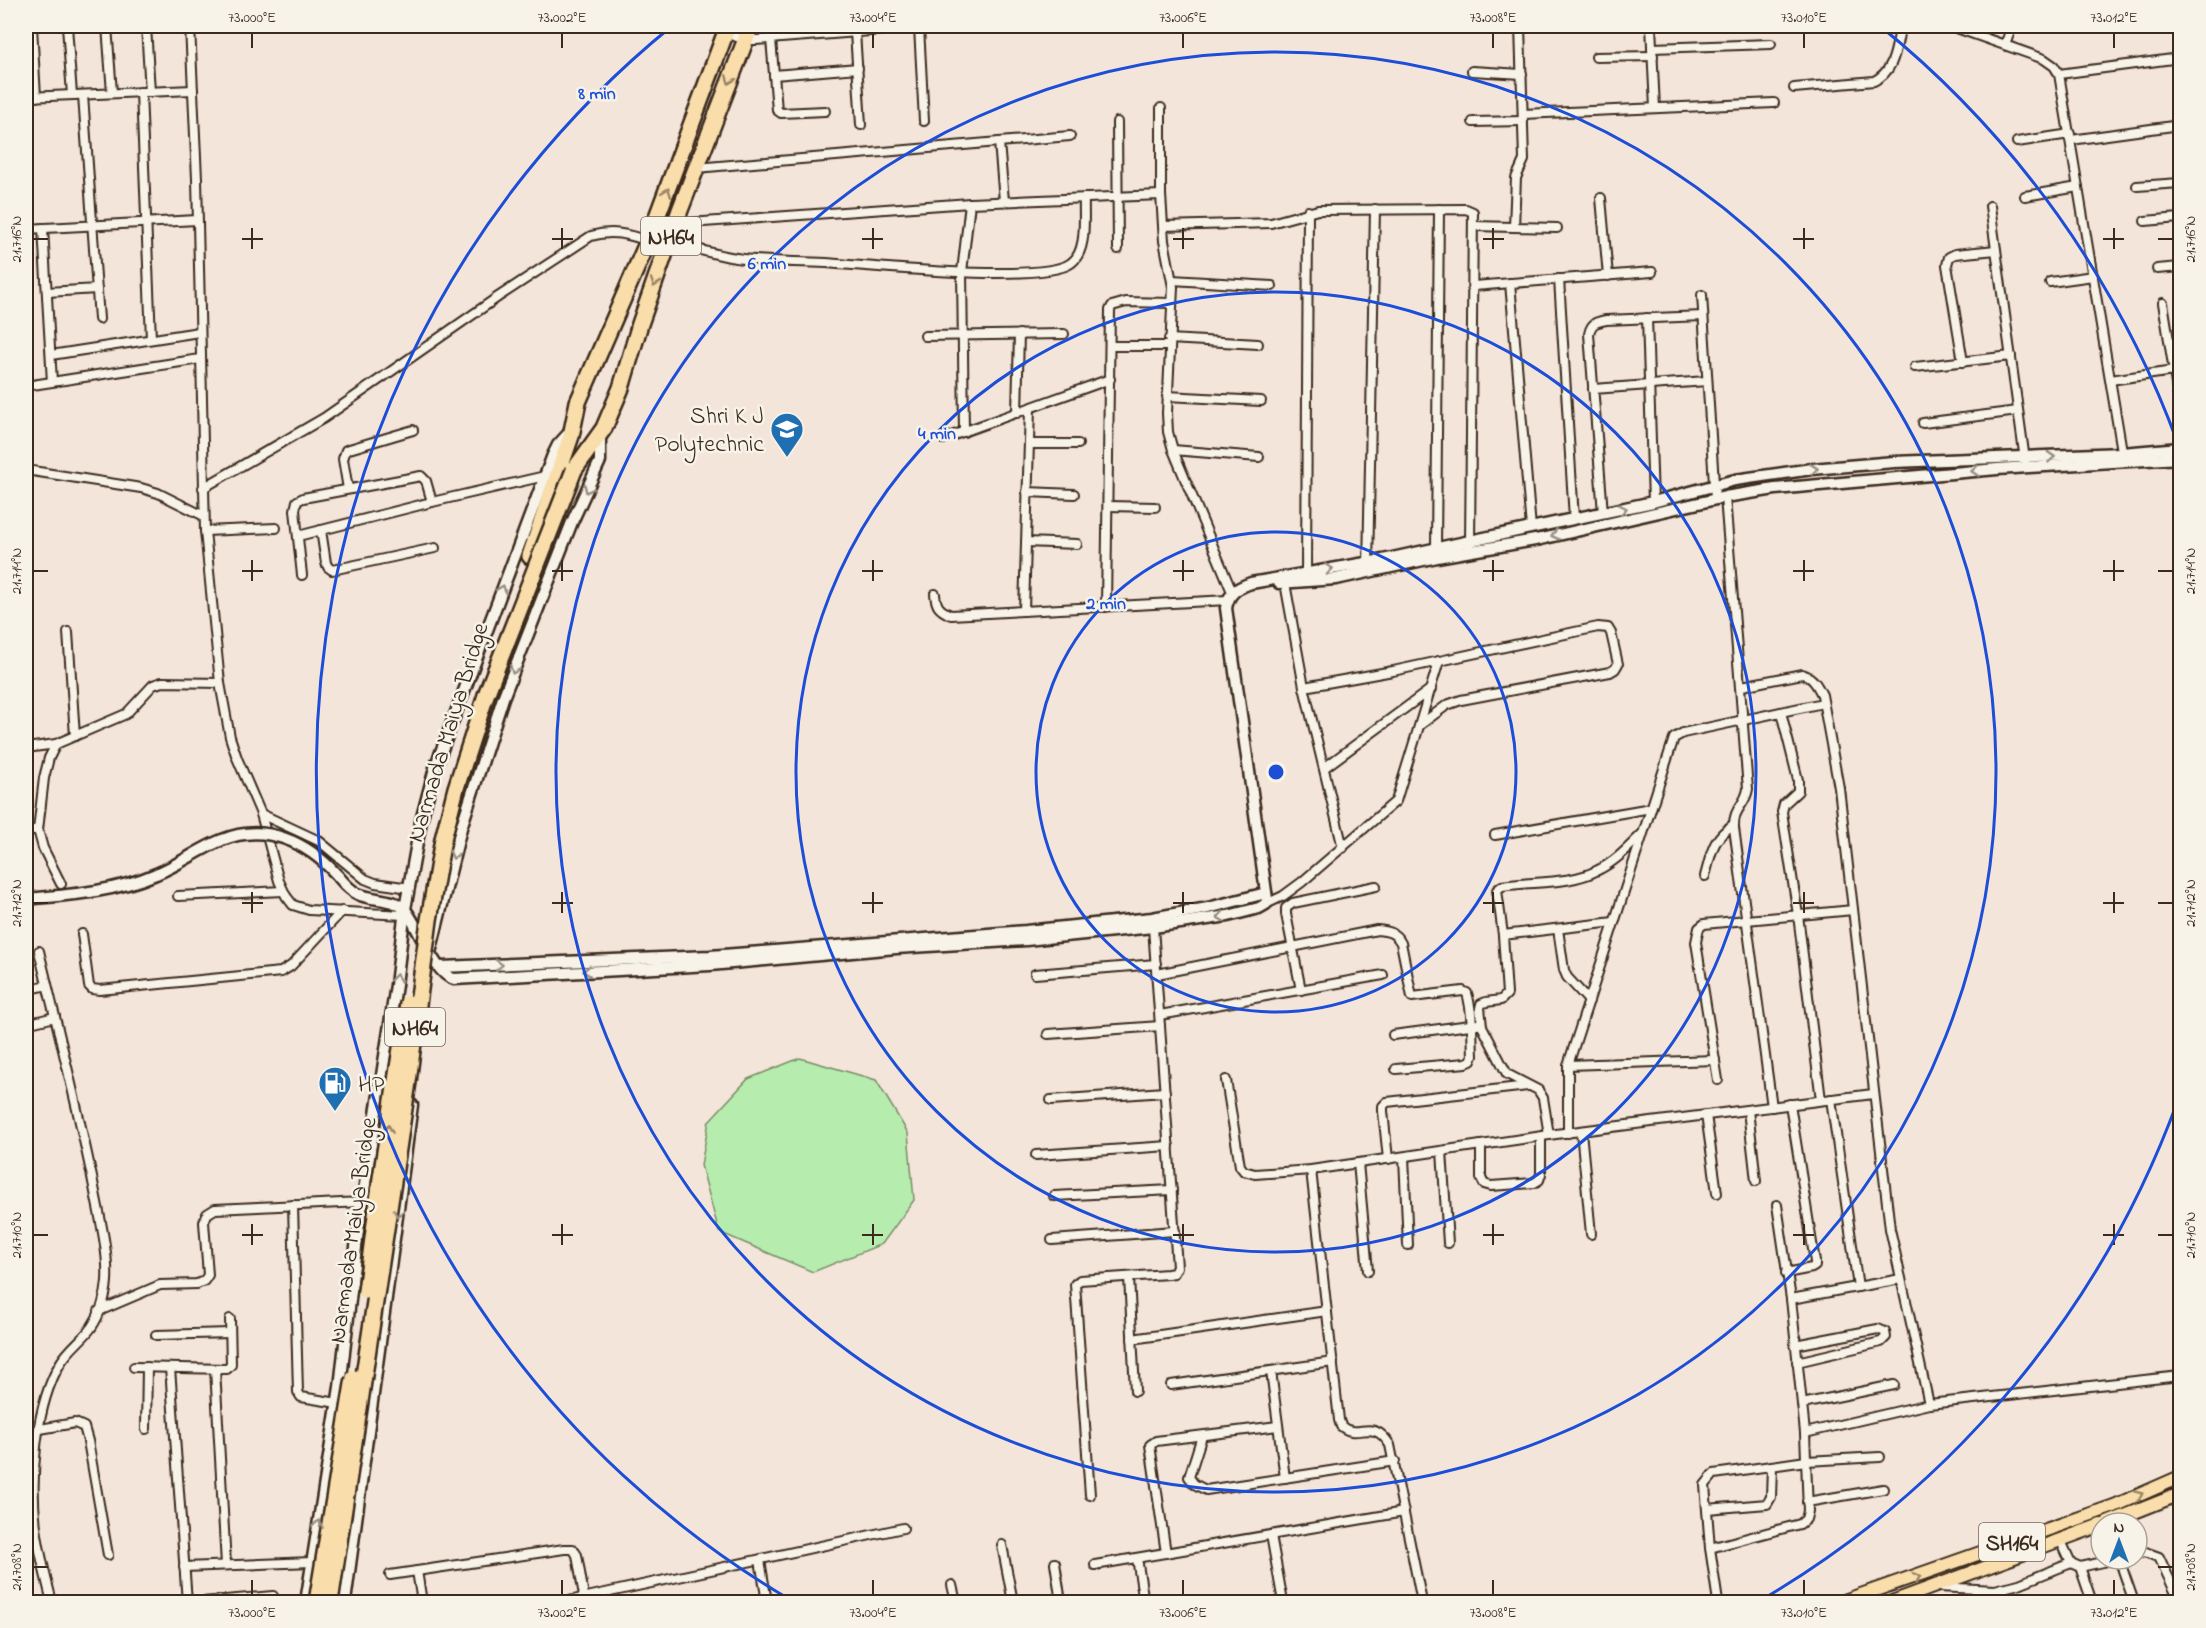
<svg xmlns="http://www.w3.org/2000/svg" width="2206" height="1628" font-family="'Indie Flower',sans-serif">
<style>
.green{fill:#b6edaf;stroke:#788c66;stroke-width:1.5}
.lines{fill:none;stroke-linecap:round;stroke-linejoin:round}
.street-casing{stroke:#3b2a1e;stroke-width:12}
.secondary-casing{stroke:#3b2a1e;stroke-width:15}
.primary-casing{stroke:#3b2a1e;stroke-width:16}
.highway-casing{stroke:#3b2a1e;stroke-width:20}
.street{stroke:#f7f3e8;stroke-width:8}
.secondary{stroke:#f7f3e8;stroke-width:10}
.primary{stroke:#f9deab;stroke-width:12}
.highway{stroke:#f9deab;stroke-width:15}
.rail-casing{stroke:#3b2a1e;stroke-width:5}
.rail{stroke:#f7f3e8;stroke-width:3;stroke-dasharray:9;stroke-linecap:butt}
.secondary-bridge-casing{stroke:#3b2a1e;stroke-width:15;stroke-linecap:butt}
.highway-bridge-casing{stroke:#3b2a1e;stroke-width:20;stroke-linecap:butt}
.secondary-bridge{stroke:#f7f3e8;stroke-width:10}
.highway-bridge{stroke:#f9deab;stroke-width:15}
.oneway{stroke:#9a8464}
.oneway2{stroke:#998e83}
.ticks{fill:none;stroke:#3b2a1e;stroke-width:2}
.ring{fill:none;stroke:#1d4ed8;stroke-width:3}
.labels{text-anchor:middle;stroke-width:5;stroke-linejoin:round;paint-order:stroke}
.shield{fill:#f7f3e8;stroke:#73665b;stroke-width:1.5}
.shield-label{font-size:22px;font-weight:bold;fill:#3b2a1e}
.poi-label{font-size:24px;fill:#3b2a1e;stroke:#f7f3e8;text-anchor:end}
.street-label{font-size:24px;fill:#3b2a1e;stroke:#f7f3e8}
.centre{fill:#1d4ed8;stroke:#f7f3e8;stroke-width:3}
.ring-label{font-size:18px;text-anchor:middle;font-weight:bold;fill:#1d4ed8;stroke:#f7f3e8;stroke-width:5;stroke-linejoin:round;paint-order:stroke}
.neatline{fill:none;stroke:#3b2a1e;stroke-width:2}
.ticks-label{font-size:15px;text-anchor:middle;fill:#3b2a1e}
</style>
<rect width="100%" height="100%" fill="#f4e5da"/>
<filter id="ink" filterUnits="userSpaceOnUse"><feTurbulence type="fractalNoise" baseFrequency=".0167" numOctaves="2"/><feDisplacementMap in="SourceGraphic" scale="12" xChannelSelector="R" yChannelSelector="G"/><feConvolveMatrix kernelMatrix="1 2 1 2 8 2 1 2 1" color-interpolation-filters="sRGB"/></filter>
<g filter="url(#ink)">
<polygon class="green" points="800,1058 876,1080 908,1133 914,1200 882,1244 813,1272 719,1232 701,1165 709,1121 748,1079"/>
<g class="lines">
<defs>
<g id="street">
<polyline points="32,26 36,97"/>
<polyline points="67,26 72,95"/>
<polyline points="107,26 112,93"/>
<polyline points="146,26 150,92"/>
<polyline points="190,26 197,179 205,531 220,683 230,737 237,758 261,814 279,881 286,896 293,905 309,910 404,915"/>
<polyline points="1651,26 1655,108"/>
<polyline points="1951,26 2044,59 2054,66 2059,74 2123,457"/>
<polyline points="919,27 924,121"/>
<polyline points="855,32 861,125"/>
<polyline points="726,33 745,40 756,40 934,26"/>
<polyline points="771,39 777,110 781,113 825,111"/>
<polyline points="2005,45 2012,26"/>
<polyline points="1652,48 1771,44"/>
<polyline points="1596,57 1653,56"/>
<polyline points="1472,71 1522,74"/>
<polyline points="2059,74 2180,58"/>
<polyline points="774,75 858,68"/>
<path d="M1794 88 1874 81C1896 70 1895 48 1901 26"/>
<polyline points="141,92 151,339"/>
<polyline points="83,95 99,319"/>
<polyline points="26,97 193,90"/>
<polyline points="1161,108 1161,195 1164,241 1173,287 1167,413 1168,432 1173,450 1232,592"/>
<polyline points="1523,114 1774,103"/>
<polyline points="1117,122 1118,249"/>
<polyline points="1473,122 1523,121"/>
<polyline points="2071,140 2180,125"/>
<polyline points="999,142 1004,201"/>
<polyline points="2017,142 2070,134"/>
<polyline points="696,168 1070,136"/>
<polyline points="2137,186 2180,183"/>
<polyline points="2025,196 2078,187"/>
<polyline points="1601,198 1608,276"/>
<polyline points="1990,206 2025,460"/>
<polyline points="2145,221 2180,218"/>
<polyline points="675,224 970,203 1161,195"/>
<polyline points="1163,226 1271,223 1318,210 1466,209 1473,212 1470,544"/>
<polyline points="1474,226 1557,228"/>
<polyline points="1514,227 1516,178 1524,160 1520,26"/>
<polyline points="43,228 52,382"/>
<polyline points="26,229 197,220"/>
<path d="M651 234C676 243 704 252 730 257 761 263 795 261 826 263 869 266 1043 284 1071 263 1088 251 1083 217 1084 198"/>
<polyline points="2157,269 2180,267"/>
<polyline points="1559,279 1574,519"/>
<polyline points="1172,280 1272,286"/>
<polyline points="2050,282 2093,276"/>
<polyline points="1510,283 1531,528"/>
<polyline points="1474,286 1652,272"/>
<polyline points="47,292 97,289"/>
<polyline points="1702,295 1715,499"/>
<polyline points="2163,303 2180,409"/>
<polyline points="1647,318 1653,502"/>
<polyline points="925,336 1064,334"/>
<polyline points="1169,339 1258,344"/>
<polyline points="1110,346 1169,346"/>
<polyline points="51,355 199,332"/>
<polyline points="1963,362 1947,265 1949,257 1955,254 1996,250"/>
<polyline points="1915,367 2011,356"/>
<polyline points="2110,380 2174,371"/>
<polyline points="26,386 200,359"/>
<polyline points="1593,389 1707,381"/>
<polyline points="1167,396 1261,401"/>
<polyline points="1017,413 1019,334"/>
<polyline points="1923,423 2018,411"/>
<polyline points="964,432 962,272 970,203"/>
<polyline points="943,439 1110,379"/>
<polyline points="1029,444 1078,444"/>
<polyline points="1173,450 1259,457"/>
<polyline points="26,470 141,488 158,493 204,516"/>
<path d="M203 488 324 418 498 297 591 236C612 230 628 234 648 241"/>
<polyline points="348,489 343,459 346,450 413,430"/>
<polyline points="1027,492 1074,494"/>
<path d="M1725 497 1748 789C1745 807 1733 807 1734 828L1772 1107"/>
<polyline points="1108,506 1155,507"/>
<path d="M1603 513 1589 334C1591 323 1596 322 1606 320L1703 316"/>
<polyline points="321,530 326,563 328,567 332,570 435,548"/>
<polyline points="205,531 276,528"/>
<polyline points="298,536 432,502 545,476"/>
<polyline points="1026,542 1077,544"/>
<polyline points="1436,549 1439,209"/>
<polyline points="1368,568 1375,209"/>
<polyline points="1306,573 1308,211"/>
<polyline points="302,575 295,510 297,501 303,498 421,476 426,481 432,502"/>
<polyline points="1285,583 1304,687 1343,848"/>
<path d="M935 594C936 606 939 610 951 615L1228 600"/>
<polyline points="1106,607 1110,310 1112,306 1126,302 1172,303"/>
<polyline points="1024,611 1030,408"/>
<polyline points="68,632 75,736"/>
<path d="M1742 686 1802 674C1813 677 1817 685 1822 695L1839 788 1890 1229 1929 1404"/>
<polyline points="1304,687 1393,671 1598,627 1608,628 1611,633 1618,664 1615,669 1610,672 1461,700 1447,705 1420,725"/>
<polyline points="1781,712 1798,780 1798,791 1784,804 1782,812 1798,915 1821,1100"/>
<polyline points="26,748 56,744"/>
<polyline points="1324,768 1431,689"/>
<polyline points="261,814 319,841 365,879 375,883 410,888"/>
<polyline points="26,830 38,830"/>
<polyline points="1495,835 1651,808"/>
<path d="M1705 876C1712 852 1711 840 1734 824"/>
<polyline points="61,884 43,848 38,830 44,778 49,758 56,744 126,714 153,685 162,682 220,683"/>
<polyline points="178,896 283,891"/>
<polyline points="1266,904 1283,896 1302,882 1396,801 1439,661"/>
<polyline points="1558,929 1564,970 1567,977 1589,1001"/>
<polyline points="82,934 89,986 92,989 100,990 281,972 291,966 342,911"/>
<polyline points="1503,935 1614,922"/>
<path d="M39 951C58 1030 78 1108 94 1187 99 1214 109 1253 107 1281 106 1297 100 1315 91 1328 82 1340 69 1349 61 1362 35 1405 30 1478 36 1527 39 1552 46 1578 52 1602"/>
<polyline points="1035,974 1156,964"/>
<path d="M1157 974 1377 930C1388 931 1395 932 1401 943L1412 997 1463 991 1467 993C1473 1013 1472 1036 1473 1056L1471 1061 1466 1063 1396 1069"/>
<polyline points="26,990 47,985"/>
<polyline points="1301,990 1286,914 1286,908 1293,903 1376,886"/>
<polyline points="1160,1015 1383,975"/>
<polyline points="26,1024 55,1017"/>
<path d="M1482 1026 1480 1008 1481 1004 1486 1002 1501 1000 1507 994 1503 935 1497 890 1502 886C1532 881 1570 885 1598 870 1615 862 1628 848 1641 835"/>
<polyline points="1048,1034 1160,1026"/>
<polyline points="1393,1035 1478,1024 1482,1026 1507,1074 1538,1090 1543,1098 1549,1135"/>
<polyline points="1568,1065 1715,1060"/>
<polyline points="1226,1080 1240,1166 1244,1171 1255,1174 1311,1170 1556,1134 1873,1094"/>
<polyline points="1718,1080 1696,942 1699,928 1704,924 1853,910"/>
<polyline points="1831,1099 1858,1287"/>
<polyline points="1051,1100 1165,1092"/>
<polyline points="1748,1110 1756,1181"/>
<polyline points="1706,1115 1717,1193"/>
<polyline points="1581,1131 1591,1234"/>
<polyline points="1568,1133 1568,1065 1674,738 1683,733 1823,703"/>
<polyline points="1481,1145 1481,1178 1484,1184 1491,1186 1534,1183 1539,1180 1541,1174 1541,1137"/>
<polyline points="1442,1151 1448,1243"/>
<polyline points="1036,1155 1169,1146"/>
<polyline points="1404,1157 1408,1245"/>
<polyline points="1388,1159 1383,1111 1383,1106 1387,1102 1528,1086"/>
<polyline points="1358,1163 1368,1271"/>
<path d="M1311 1170 1339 1420 1341 1426C1358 1441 1372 1416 1390 1445L1422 1602"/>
<polyline points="1054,1196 1172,1190"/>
<polyline points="293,1205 298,1392 301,1397 338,1403"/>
<polyline points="1052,1240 1175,1231"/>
<polyline points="1786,1273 1812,1268 1815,1266 1815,1262 1790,1104"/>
<polyline points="1129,1277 1135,1391"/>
<polyline points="1791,1299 1901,1279"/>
<polyline points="99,1311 160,1285 197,1284 204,1281 208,1275 204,1222 207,1214 215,1209 362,1202"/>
<polyline points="156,1335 230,1333"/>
<polyline points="1132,1339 1327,1311"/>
<polyline points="1795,1345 1878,1329 1885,1332 1886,1337 1881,1342 1797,1362"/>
<polyline points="134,1367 227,1369 231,1365 230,1319"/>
<polyline points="170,1368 187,1602"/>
<polyline points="215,1369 226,1565"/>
<polyline points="1271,1371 1285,1478"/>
<polyline points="1171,1385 1333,1362"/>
<polyline points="1802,1404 1894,1385"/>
<polyline points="40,1429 75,1423 84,1427 88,1441 108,1555"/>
<polyline points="146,1429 147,1367"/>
<polyline points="1805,1433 1929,1404 2180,1376"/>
<polyline points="1202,1436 1189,1477 1194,1484 1206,1490 1395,1461"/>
<polyline points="1090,1495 1075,1284 1080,1280 1168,1274 1174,1273 1177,1267 1153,927"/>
<polyline points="1807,1502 1883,1489"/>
<polyline points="1707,1509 1767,1504 1771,1497 1772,1466"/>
<polyline points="1271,1535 1283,1602"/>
<polyline points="2061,1541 2071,1563 2080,1567 2116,1559"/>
<polyline points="1002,1545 1013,1602"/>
<polyline points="1710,1548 1800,1524 1806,1519 1808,1511 1805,1433 1791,1299 1777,1205"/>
<polyline points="1166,1553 1150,1445 1156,1441 1278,1426"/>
<polyline points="2137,1554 2145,1552 2159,1557 2180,1602"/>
<polyline points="1137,1558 1144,1602"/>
<polyline points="2119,1559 2134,1602"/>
<polyline points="760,1560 767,1602"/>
<polyline points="1055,1563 1061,1602"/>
<polyline points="1095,1565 1404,1512"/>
<polyline points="184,1567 312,1562"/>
<polyline points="2080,1567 2092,1602"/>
<polyline points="417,1571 422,1602"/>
<polyline points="390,1575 564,1549 573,1549 577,1555 585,1602"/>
<polyline points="952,1585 956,1602"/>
<polyline points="1939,1587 1995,1590 2019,1584 2071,1563"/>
<polyline points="2002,1588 2007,1602"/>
<polyline points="202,1602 273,1596"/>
<polyline points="564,1602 903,1528"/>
<polyline points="889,1602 897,1602"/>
<polyline points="1718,1602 1710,1548 1705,1485 1714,1474 1806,1461 1880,1457"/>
</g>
<g id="secondary">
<polyline points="1279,583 1336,579 1437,557 1541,539 1725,497 1775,489 1997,469 2180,458"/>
<path d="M337 875C343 882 349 890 358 894 372 901 395 897 406 911 419 927 434 974 454 979L710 965 896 948 1026 940 1153 927 1228 916 1259 908 1266 904 1267 899 1226 608C1229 592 1237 588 1251 583L1383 560 1470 541 1653 502 1735 480 1812 469 1894 462 2122 453 2180 448"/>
<polyline points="431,949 461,828 503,698 572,522 600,461 600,433"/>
<polyline points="441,967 710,956 1026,931 1152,918 1208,908 1266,893"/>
<polyline points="306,1602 340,1387 358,1230 396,985 405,909 421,821 435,768 553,455 558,445 570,432"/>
<polyline points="345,1602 412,1105"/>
</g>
<g id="primary">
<polyline points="2107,1523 2180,1494"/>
<polyline points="1841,1602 2114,1506 2180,1477"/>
<polyline points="1892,1602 2101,1525"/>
</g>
<g id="highway">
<polyline points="574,470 604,428 621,388 640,324 680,210 751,26"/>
<polyline points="530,556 571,436 578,402 648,241 728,26"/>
</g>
</defs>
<use href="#street" class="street-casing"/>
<use href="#secondary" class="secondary-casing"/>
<use href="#primary" class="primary-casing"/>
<use href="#highway" class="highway-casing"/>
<use href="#street" class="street"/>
<use href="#secondary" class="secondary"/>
<use href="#primary" class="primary"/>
<use href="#highway" class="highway"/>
<defs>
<polyline id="rail" points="26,1590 28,1602"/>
</defs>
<use href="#rail" class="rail-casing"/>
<use href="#rail" class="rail"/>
<defs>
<path id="secondary-bridge" d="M26 899C71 895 114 892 156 874 179 865 199 849 222 840 265 822 307 842 337 875"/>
<g id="highway-bridge">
<polyline points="366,1291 381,1178 408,1003"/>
<polyline points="317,1602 354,1378"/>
<polyline points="330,1602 408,1082 429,920 443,839 456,788 486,695 574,470"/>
</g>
</defs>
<use href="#secondary-bridge" class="secondary-bridge-casing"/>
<use href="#highway-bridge" class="highway-bridge-casing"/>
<use href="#secondary-bridge" class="secondary-bridge"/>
<use href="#highway-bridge" class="highway-bridge"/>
</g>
<defs><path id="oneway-chevron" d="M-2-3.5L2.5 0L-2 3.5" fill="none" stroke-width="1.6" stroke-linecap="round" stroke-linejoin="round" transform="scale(1.5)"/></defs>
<g class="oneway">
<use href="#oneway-chevron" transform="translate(730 80) rotate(111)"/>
<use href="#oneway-chevron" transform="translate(667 192) rotate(-69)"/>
<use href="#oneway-chevron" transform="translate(655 283) rotate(109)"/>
<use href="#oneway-chevron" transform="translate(388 1129) rotate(-81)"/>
<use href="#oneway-chevron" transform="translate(2139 1495) rotate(-24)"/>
<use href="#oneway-chevron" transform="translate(1917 1577) rotate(-20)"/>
</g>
<g class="oneway2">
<use href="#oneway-chevron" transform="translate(2051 457) rotate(-3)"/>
<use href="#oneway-chevron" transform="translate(1814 469) rotate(-6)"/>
<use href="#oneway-chevron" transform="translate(1975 471) rotate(175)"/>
<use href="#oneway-chevron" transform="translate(588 489) rotate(115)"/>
<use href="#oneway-chevron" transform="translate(1623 509) rotate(-12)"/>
<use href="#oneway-chevron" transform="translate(1555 535) rotate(167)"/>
<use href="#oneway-chevron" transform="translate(1329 569) rotate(-9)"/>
<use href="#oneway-chevron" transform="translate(502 589) rotate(-69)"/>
<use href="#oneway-chevron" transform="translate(514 670) rotate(112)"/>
<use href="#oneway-chevron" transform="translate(454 855) rotate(104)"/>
<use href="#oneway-chevron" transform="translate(1221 917) rotate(171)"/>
<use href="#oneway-chevron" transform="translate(499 965) rotate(-2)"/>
<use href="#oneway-chevron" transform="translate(587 971) rotate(177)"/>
<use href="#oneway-chevron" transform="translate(396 978) rotate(-83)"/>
<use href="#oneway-chevron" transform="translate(398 1213) rotate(97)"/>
<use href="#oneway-chevron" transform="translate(318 1524) rotate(-81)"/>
</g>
</g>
<path class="ticks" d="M252 33V48M562 33V48M873 33V48M1183 33V48M1493 33V48M1804 33V48M2114 33V48M252 228V249M562 228V249M873 228V249M1183 228V249M1493 228V249M1804 228V249M2114 228V249M33 239H48M242 239H263M552 239H573M862 239H883M1173 239H1194M1483 239H1504M1793 239H1814M2103 239H2124M2158 239H2173M252 560V581M562 560V581M873 560V581M1183 560V581M1493 560V581M1804 560V581M2114 560V581M33 571H48M242 571H263M552 571H573M862 571H883M1173 571H1194M1483 571H1504M1793 571H1814M2103 571H2124M2158 571H2173M252 892V913M562 892V913M873 892V913M1183 892V913M1493 892V913M1804 892V913M2114 892V913M33 903H48M242 903H263M552 903H573M862 903H883M1173 903H1194M1483 903H1504M1793 903H1814M2103 903H2124M2158 903H2173M252 1224V1245M562 1224V1245M873 1224V1245M1183 1224V1245M1493 1224V1245M1804 1224V1245M2114 1224V1245M33 1235H48M242 1235H263M552 1235H573M862 1235H883M1173 1235H1194M1483 1235H1504M1793 1235H1814M2103 1235H2124M2158 1235H2173M33 1567H48M2158 1567H2173M252 1580V1595M562 1580V1595M873 1580V1595M1183 1580V1595M1493 1580V1595M1804 1580V1595M2114 1580V1595"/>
<g class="ring">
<circle cx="1276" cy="772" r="240"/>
<circle cx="1276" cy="772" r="480"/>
<circle cx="1276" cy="772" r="720"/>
<path d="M2178 1100A960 960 0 0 1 1763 1599M789 1599A960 960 0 0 1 672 26M1880 26A960 960 0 0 1 2178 444"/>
</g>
<defs>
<symbol id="university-pin" viewBox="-11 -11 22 30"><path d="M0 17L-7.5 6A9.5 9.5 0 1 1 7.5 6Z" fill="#1f6fb2" stroke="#f7f3e8"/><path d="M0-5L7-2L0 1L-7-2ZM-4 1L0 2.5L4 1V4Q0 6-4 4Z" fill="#fff"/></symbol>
<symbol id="fuel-pin" viewBox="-11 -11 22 30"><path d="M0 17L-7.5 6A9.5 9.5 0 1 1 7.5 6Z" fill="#1f6fb2" stroke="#f7f3e8"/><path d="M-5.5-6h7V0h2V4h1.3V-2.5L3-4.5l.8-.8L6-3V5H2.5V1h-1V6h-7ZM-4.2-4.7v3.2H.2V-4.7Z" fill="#fff"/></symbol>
</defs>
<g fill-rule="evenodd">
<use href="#university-pin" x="768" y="410" width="38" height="52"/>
<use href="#fuel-pin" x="316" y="1064" width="38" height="52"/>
</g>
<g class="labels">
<g class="shield">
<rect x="641" y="217" width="60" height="38" rx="4.5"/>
<rect x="385" y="1008" width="60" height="38" rx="4.5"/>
<rect x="1979" y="1523" width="66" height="38" rx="4.5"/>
</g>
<g class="shield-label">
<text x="671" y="244">NH64</text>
<text x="415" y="1035">NH64</text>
<text x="2012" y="1550">SH164</text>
</g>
<g class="poi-label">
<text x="764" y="423">Shri K J<tspan x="764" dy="28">Polytechnic</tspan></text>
<text x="358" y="1091" text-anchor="start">HP</text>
</g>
<g class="street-label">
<text transform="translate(447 732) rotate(-73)" y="8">Narmada Maiya Bridge</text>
<text transform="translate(352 1230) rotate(-82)" y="8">Narmada Maiya Bridge</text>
</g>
</g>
<circle cx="1276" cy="772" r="9" class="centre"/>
<g class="ring-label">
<text x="597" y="99">8 min</text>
<text x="767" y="269">6 min</text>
<text x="937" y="439">4 min</text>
<text x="1106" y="609">2 min</text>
</g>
<rect width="2206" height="1628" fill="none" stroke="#f7f3e8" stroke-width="66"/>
<g transform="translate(2119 1541)"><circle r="28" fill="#f7f3e8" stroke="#aca397" stroke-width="1.5"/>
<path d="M0-4.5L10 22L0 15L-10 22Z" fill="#1f6fb2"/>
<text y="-9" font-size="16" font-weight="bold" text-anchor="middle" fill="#3b2a1e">N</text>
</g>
<rect x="33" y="33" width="2140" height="1562" class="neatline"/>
<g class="ticks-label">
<text x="252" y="22">73.000°E</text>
<text x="562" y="22">73.002°E</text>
<text x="873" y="22">73.004°E</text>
<text x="1183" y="22">73.006°E</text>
<text x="1493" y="22">73.008°E</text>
<text x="1804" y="22">73.010°E</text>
<text x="2114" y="22">73.012°E</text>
<text transform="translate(16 239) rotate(-90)" y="5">21.716°N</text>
<text transform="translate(2190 239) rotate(-90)" y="5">21.716°N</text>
<text transform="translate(16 571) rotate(-90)" y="5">21.714°N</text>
<text transform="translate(2190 571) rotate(-90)" y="5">21.714°N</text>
<text transform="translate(16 903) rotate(-90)" y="5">21.712°N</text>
<text transform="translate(2190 903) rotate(-90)" y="5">21.712°N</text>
<text transform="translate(16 1235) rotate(-90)" y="5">21.710°N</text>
<text transform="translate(2190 1235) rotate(-90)" y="5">21.710°N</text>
<text transform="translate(16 1567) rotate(-90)" y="5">21.708°N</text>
<text transform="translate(2190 1567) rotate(-90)" y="5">21.708°N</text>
<text x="252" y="1617">73.000°E</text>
<text x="562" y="1617">73.002°E</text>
<text x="873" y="1617">73.004°E</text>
<text x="1183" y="1617">73.006°E</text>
<text x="1493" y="1617">73.008°E</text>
<text x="1804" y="1617">73.010°E</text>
<text x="2114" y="1617">73.012°E</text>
</g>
</svg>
